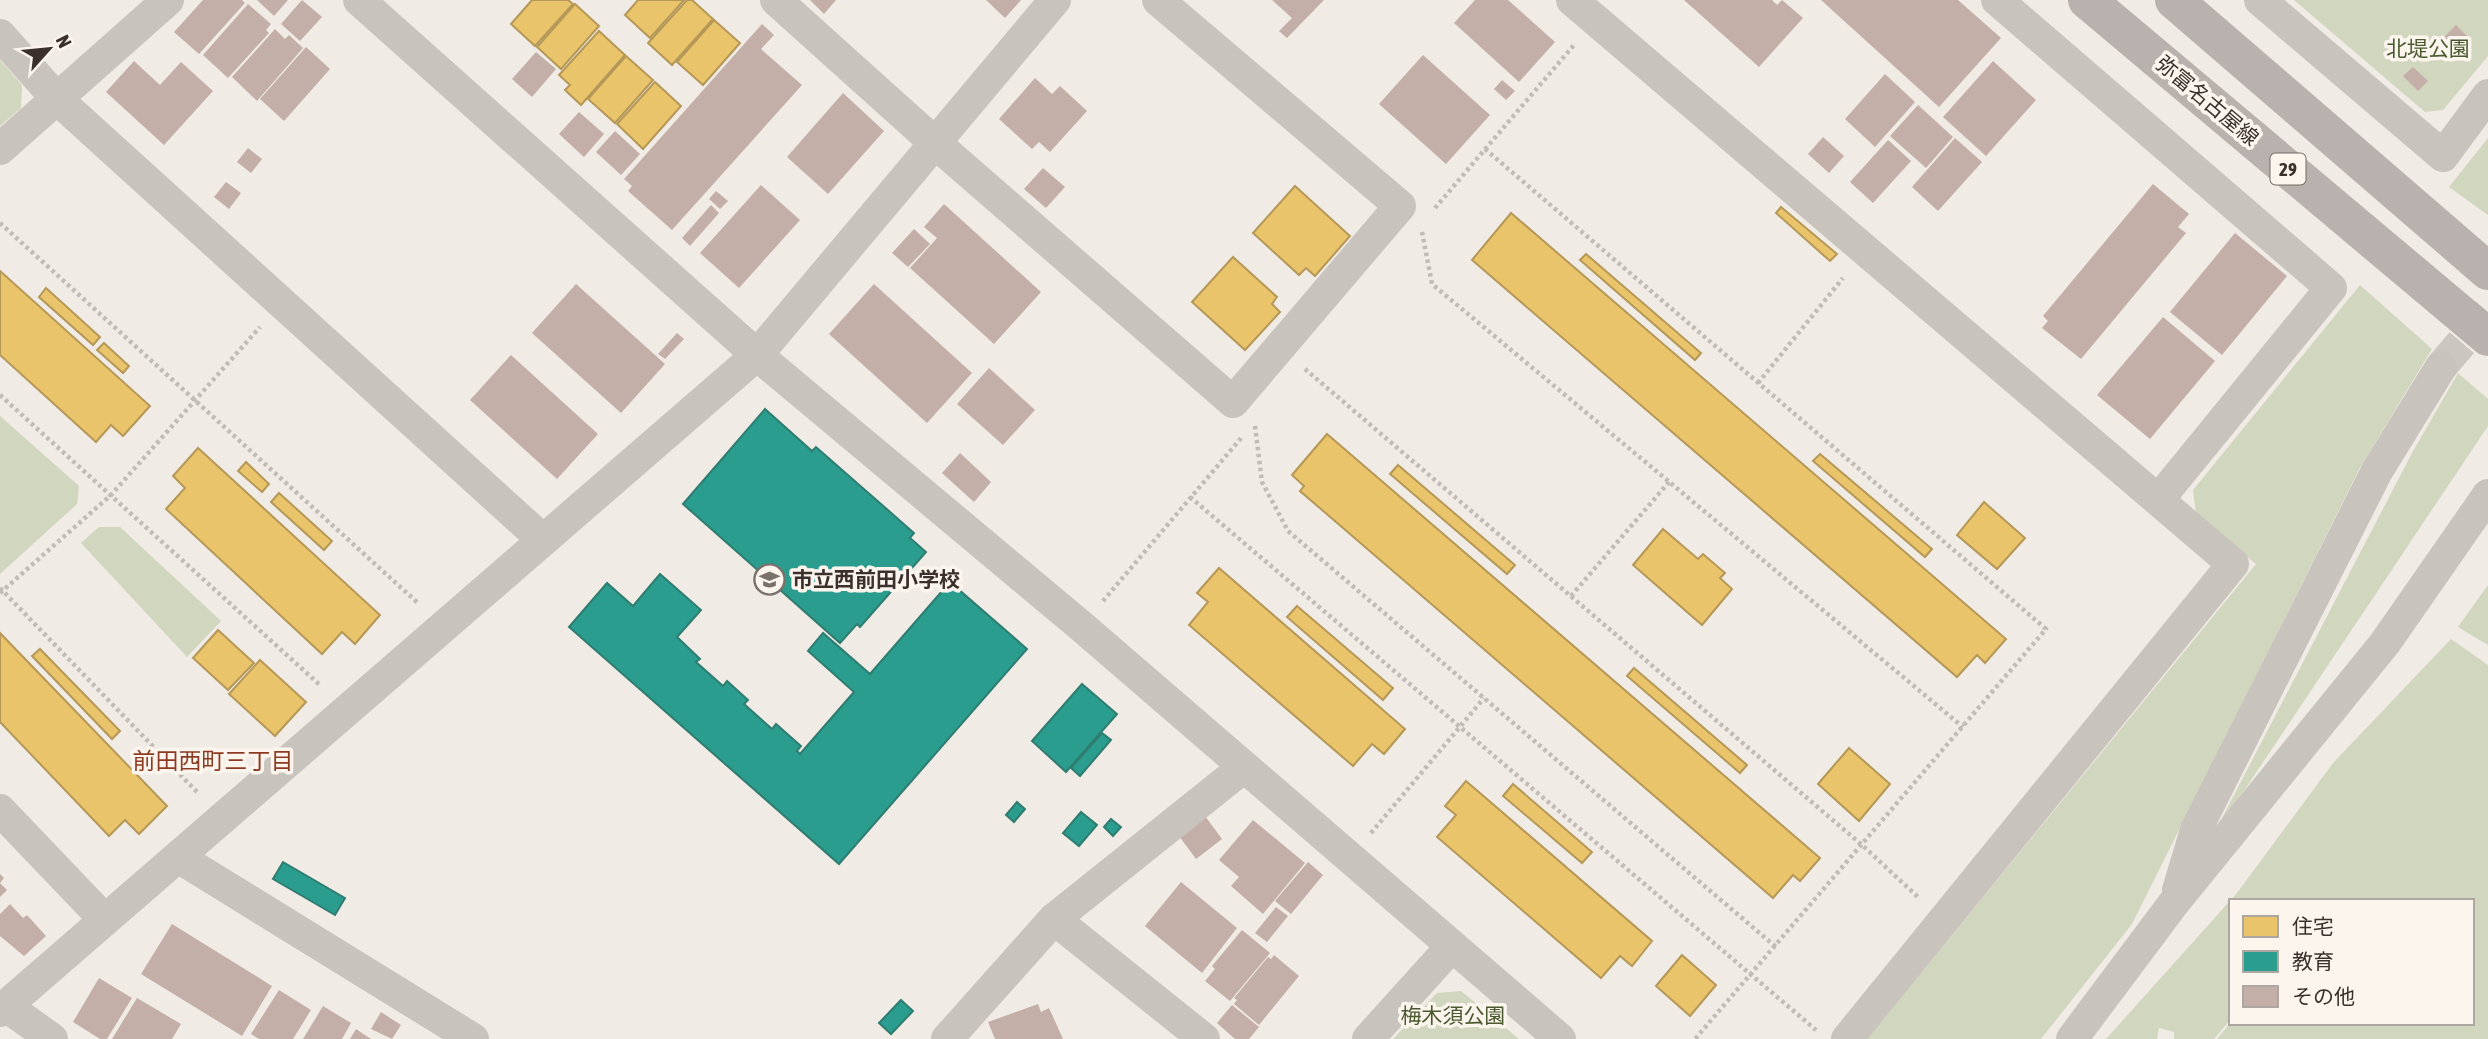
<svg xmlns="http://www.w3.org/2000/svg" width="2488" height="1039" font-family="'Asap Condensed','Noto Sans JP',sans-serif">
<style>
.green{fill:#d1d6bf}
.homes{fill:#e9c46a;stroke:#b59857;stroke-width:2}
.schools{fill:#2a9d8f;stroke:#2f7c71;stroke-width:2}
.building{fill:#c3afa7}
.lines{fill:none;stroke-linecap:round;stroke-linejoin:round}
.minor-tunnel{stroke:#ccc6c0;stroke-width:32;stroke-dasharray:32 16;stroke-linecap:butt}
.path{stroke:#c2bbb6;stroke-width:4.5;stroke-dasharray:3.5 3.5;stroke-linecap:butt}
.minor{stroke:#c9c3be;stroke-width:32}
.primary{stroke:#b8b1ad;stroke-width:38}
.labels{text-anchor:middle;stroke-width:7;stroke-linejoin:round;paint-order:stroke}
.shield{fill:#fbf5ee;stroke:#756b66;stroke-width:2}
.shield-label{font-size:19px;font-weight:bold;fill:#3b302b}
.park-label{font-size:21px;fill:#4a5a2e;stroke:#fbf5ee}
.street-label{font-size:21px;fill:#3b302b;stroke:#fbf5ee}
.poi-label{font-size:21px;font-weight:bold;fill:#3b302b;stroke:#fbf5ee;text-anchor:start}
.neighbourhood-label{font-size:23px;fill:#8c3b22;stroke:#fbf5ee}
</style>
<rect width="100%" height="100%" fill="#f0ebe5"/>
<g class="green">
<polygon points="2294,0 2488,0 2488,56 2443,110 2425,112"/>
<polygon points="0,60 22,85 21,108 0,126"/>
<polygon points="2488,138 2488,215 2449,187"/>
<polygon points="2360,285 2432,349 2360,468 2132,924 2041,1039 1867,1039 2256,564 2196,514 2193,490"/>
<polygon points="2458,373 2488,399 2488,426 2209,843 2412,453"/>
<polygon points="0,416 79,486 77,504 0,574"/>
<polygon points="99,527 120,527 221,621 187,657 81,543"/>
<polygon points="2488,585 2488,645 2458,627"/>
<polygon points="2451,639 2488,665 2488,1039 2217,1039 2231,1022 2472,1023 2472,901 2231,901 2231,1019 2214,1039 2174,1039 2174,1032 2159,1028 2157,1039 2106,1039 2237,893 2333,763"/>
<polygon points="1461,991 1519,1039 1393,1039 1437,993"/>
</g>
<g class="homes">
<polygon points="532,0 568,0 573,4 535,46 511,24"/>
<polygon points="638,0 684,0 650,38 625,15"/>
<polygon points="687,0 692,0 713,19 672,65 648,43"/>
<polygon points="575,4 599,26 561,69 537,47"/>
<polygon points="714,20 740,43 703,85 677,62"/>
<polygon points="599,31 625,55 581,105 565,90 570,85 559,75"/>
<polygon points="626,56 653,80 615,123 588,99"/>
<polygon points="655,82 681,106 643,149 617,124"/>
<polygon points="1295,186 1350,236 1315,276 1306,268 1299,275 1253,233"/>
<polygon points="1781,207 1837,254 1830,261 1776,213"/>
<polygon points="1511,213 2006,639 1985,663 1977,655 1957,677 1472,260"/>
<polygon points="1586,254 1701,353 1695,360 1580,260"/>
<polygon points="1233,257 1277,297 1272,304 1280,312 1245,350 1192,302"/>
<polygon points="0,271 150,406 123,436 111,425 96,442 0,355"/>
<polygon points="46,288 100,337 93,345 39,297"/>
<polygon points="104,343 129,366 123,373 97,350"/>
<polygon points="1327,434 1820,858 1800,881 1793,875 1773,898 1300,491 1304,486 1292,475"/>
<polygon points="198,448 380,615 355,644 342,632 322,654 166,509 185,488 173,476"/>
<polygon points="1820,454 1932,549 1925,557 1813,461"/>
<polygon points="246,462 269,484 262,492 238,471"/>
<polygon points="1398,465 1515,565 1507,574 1390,474"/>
<polygon points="279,493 332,541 324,550 271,502"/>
<polygon points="1984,502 2025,538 1997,569 1957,535"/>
<polygon points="1663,529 1698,559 1703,554 1725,573 1720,578 1732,589 1702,625 1633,565"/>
<polygon points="1219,568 1405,729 1384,754 1372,744 1353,766 1189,625 1208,602 1197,593"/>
<polygon points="1297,606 1393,688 1383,700 1287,617"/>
<polygon points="218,630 254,663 228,690 193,658"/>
<polygon points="0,633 167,806 139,834 125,820 109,836 0,722"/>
<polygon points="40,649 120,731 112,739 32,656"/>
<polygon points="260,660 306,702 275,736 229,694"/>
<polygon points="1634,668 1747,765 1740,773 1627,676"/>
<polygon points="1849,748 1890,784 1859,821 1818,784"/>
<polygon points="1466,781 1652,941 1632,966 1620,956 1601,978 1437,837 1456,815 1445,806"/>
<polygon points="1513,784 1592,852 1582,863 1503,796"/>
<polygon points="1682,955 1716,985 1690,1016 1656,986"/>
</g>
<g class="schools">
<polygon points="765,409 812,451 816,447 914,533 910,538 926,552 860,627 857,624 840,643 683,504"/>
<polygon points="660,574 701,610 677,637 700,659 696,662 723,686 727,681 748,700 744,704 772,729 776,724 801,746 797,751 800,754 854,692 808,651 823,633 870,674 950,582 1027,649 839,864 569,627 607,583 633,606"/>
<polygon points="1082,684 1117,714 1066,772 1032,741"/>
<polygon points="1102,733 1111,740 1080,776 1071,768"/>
<polygon points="1017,802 1025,809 1014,822 1006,815"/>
<polygon points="1081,812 1097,825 1079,846 1063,833"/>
<polygon points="1111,819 1121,827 1113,836 1104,827"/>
<polygon points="283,862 345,898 335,915 273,879"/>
<polygon points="901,1000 913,1011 891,1034 879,1023"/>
</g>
<g class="building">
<polygon points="203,0 242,0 245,3 199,54 174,32"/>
<polygon points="257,0 288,0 274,16"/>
<polygon points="302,0 322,17 300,41 281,24"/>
<polygon points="810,0 836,0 824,14"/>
<polygon points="986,0 1021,0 1005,18"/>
<polygon points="1272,0 1324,0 1287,38 1279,31 1292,18"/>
<polygon points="1475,0 1508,0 1555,42 1519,82 1454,23"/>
<polygon points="1684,0 1772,0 1777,5 1782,0 1803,18 1759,67"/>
<polygon points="1821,0 1958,0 2001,38 1939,107"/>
<polygon points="248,4 271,24 266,30 269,33 228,78 203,55"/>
<polygon points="762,24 774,35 761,49 802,85 672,230 628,191 632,186 624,179"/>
<polygon points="2456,25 2468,37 2455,50 2442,39"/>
<polygon points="275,29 285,39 289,35 303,48 257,101 232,77"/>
<polygon points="306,47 330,69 284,121 260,99"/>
<polygon points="536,52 556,69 532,97 512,79"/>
<polygon points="1423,55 1490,115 1446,164 1379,104"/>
<polygon points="134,61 160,85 181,62 213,91 164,145 106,92"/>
<polygon points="1993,61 2036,100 1986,156 1943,117"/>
<polygon points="2413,67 2428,81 2418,91 2403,76"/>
<polygon points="1885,74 1915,102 1875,147 1845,119"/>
<polygon points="1035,78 1052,94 1060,86 1087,111 1050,152 1039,142 1032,149 999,119"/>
<polygon points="1502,80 1515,91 1506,100 1494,89"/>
<polygon points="843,93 884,131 828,194 787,157"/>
<polygon points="1918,105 1953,137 1926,168 1890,136"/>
<polygon points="579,112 604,134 584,157 559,134"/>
<polygon points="615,131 640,154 621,175 596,152"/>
<polygon points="1823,137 1844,156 1829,173 1808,154"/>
<polygon points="1955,138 1982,162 1938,211 1912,187"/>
<polygon points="1888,140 1911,161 1873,203 1850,182"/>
<polygon points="248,148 262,159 251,173 237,162"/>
<polygon points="1043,168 1065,187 1046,208 1024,189"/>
<polygon points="226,182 241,193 229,209 214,197"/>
<polygon points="2153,184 2189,214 2178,227 2186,233 2081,359 2042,328 2048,321 2043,316"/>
<polygon points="761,185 800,220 739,288 700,253"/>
<polygon points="716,191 728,201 720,209 709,199"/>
<polygon points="944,204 1041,292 994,344 910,268 937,238 924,227"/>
<polygon points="711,205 719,213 690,246 682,238"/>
<polygon points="914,229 930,244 908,267 892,253"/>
<polygon points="2235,233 2287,276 2222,355 2170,312"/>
<polygon points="576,284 665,364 621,413 532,333"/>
<polygon points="874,284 972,373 927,423 829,334"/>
<polygon points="2163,317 2215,361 2150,439 2097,395"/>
<polygon points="677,333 684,339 665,359 658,354"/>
<polygon points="511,355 598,434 557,479 470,400"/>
<polygon points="989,368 1035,410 1003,445 957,404"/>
<polygon points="960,453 991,482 974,502 942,473"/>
<polygon points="1205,816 1222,839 1196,859 1179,836"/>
<polygon points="1253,820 1305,863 1263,914 1231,886 1239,877 1219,860"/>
<polygon points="1308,862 1323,875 1291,914 1275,901"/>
<polygon points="0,874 4,878 0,883 7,890 0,897"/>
<polygon points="1181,882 1237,928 1202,973 1145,926"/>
<polygon points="10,904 23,918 27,915 46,936 24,956 0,936 0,914"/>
<polygon points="1276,907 1288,916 1267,942 1255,933"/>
<polygon points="172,924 272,986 242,1036 141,974"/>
<polygon points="1242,930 1270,953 1230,1001 1205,981 1215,969 1212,966"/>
<polygon points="1274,955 1299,976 1259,1025 1234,1004 1237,1000 1234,998 1268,957 1271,959"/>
<polygon points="99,978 132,998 107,1039 100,1039 73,1022"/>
<polygon points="279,990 311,1010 293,1039 259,1039 251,1034"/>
<polygon points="137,998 181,1024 172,1039 112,1039"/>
<polygon points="1038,1004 1041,1012 1049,1008 1063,1039 995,1039 988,1022"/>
<polygon points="1232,1005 1259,1027 1249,1039 1235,1039 1217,1023"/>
<polygon points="323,1006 351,1023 342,1039 303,1039"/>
<polygon points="381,1012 401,1025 392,1039 371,1029"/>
<polygon points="356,1029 371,1039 350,1039"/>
</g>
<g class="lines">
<polyline class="minor-tunnel" points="2441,367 2488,312"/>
<g class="path">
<polyline points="1485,149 2046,629 1695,1039"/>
<polyline points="1435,208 1574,45"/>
<polyline points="0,223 419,604"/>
<polyline points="1422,232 1432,284 1963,727"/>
<polyline points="1305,369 1862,845 1919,898"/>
<polyline points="1758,383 1843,278"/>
<polyline points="0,395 321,686"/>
<polyline points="1255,426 1262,482 1288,531 1776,947"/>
<polyline points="1190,497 1816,1030"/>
<polyline points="0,588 199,794"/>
<polyline points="0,593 111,495 260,327"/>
<polyline points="1571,596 1669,482"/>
<polyline points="1103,601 1242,437"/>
<polyline points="1371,833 1484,698"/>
</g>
<g class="minor">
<polyline points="359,0 757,355 1081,626 1560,1039"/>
<polyline points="776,0 934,142 1233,402 1400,206 1158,0"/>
<polyline points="1572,0 2233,564 1847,1039"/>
<polyline points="1997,0 2331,288 2159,499"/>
<polyline points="2260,0 2443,156 2488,95"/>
<polyline points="0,35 57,99 543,540"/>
<polyline points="0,149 168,0"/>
<polyline points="0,810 105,920"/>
<polyline points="178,857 473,1039"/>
<polyline points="2178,890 2196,830 2377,471 2441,367"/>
<polyline points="1054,919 1204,1039"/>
<polyline points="6,1006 52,1039"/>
<polyline points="0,1011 757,355 1055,0"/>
<polyline points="947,1039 1054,919 1244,767"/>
<polyline points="1368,1039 1452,946"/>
<polyline points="2072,1039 2173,904 2385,643 2488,495"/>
</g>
<g class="primary">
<polyline points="2087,0 2488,337"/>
<polyline points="2174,0 2488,271"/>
</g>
</g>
<defs>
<symbol id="school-ring" viewBox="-11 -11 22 22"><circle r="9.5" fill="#fbf5ee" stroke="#7a716c" stroke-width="1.5"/><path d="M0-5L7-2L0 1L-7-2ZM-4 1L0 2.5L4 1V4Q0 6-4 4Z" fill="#7a716c"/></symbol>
</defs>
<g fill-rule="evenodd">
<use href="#school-ring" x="752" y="562" width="35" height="35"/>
</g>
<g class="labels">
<rect class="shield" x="2270.5" y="153.5" width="35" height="31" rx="5"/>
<g class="shield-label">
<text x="2288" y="176">29</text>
</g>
<g class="park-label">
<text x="2428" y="56">北堤公園</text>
<text x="1453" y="1023">梅木須公園</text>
</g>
<g class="street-label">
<text transform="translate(2207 101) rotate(40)" y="7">弥富名古屋線</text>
</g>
<g class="poi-label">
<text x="792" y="587">市立西前田小学校</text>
</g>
<g class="neighbourhood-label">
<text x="213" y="769">前田西町三丁目</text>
</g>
</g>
<rect x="2229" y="899" width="245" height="126" fill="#fbf5ee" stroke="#aea6a0" stroke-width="2"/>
<rect x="2243" y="916" width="35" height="21" fill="#e9c46a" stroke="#aea6a0" stroke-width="2"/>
<text x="2292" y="934" font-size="21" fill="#3b302b">住宅</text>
<rect x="2243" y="951" width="35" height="21" fill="#2a9d8f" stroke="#aea6a0" stroke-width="2"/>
<text x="2292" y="969" font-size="21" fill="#3b302b">教育</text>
<rect x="2243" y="986" width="35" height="21" fill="#c3afa7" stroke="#aea6a0" stroke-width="2"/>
<text x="2292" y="1004" font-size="21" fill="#3b302b">その他</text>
<g transform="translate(49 49) rotate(63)" stroke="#fbf5ee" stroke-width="5" paint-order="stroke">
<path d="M0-5L12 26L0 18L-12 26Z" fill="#3b302b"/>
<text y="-10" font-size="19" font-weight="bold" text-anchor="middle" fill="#3b302b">N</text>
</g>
</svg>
